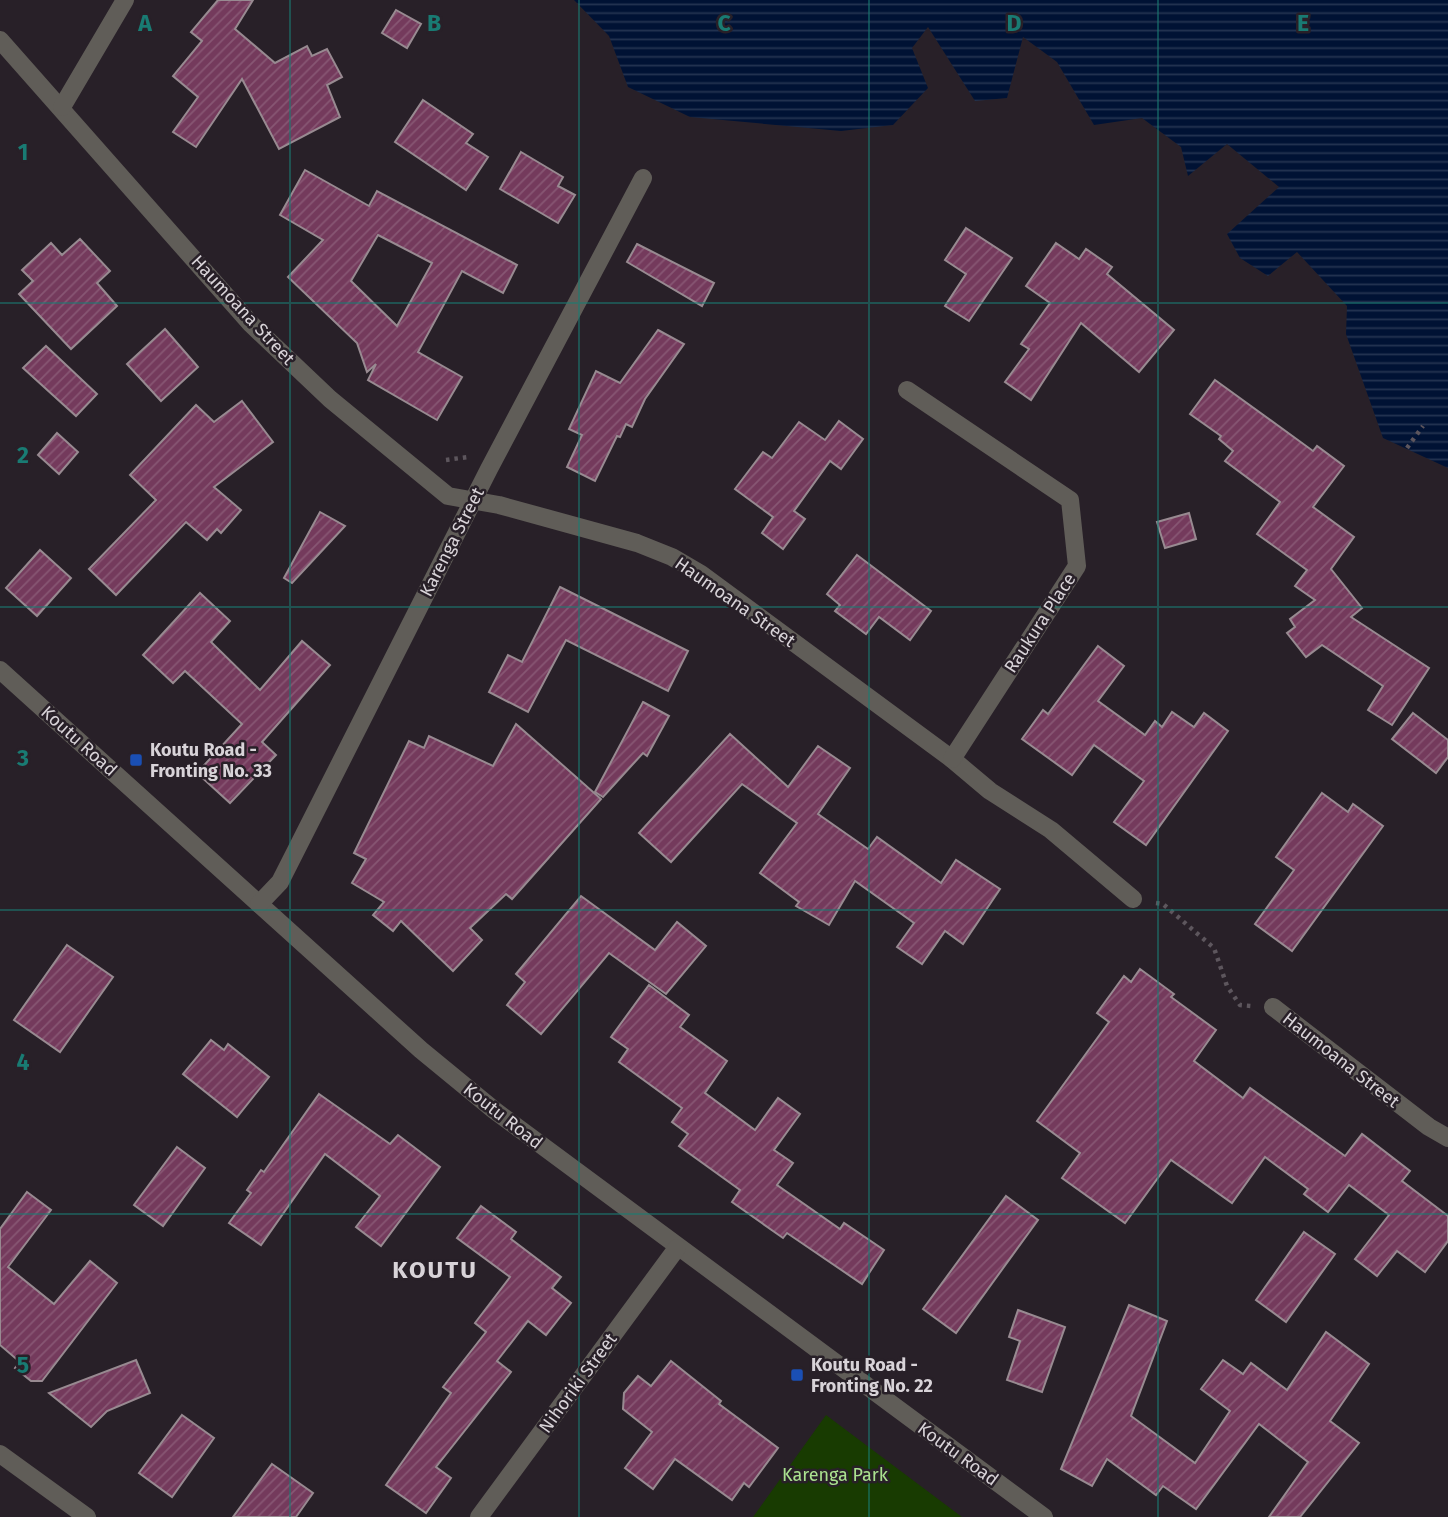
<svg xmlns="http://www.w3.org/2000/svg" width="1448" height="1517" font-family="'Fira Sans',sans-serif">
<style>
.park{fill:#183b01}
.water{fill:url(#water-rules)}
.building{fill:url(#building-hatch);stroke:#988a91;stroke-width:2;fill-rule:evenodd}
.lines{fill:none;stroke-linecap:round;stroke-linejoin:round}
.path{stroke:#5d565d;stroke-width:4.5;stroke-dasharray:3.5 5;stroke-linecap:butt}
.street{stroke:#605d58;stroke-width:18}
.grid{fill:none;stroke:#197b73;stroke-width:2;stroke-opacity:0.55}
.transit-dot{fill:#1a4fb4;stroke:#282028;stroke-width:2.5}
.labels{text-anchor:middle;stroke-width:5;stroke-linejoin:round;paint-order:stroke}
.street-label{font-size:18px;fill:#d8d3d8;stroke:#282028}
.poi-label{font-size:18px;font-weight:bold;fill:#d8d3d8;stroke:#282028;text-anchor:start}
.park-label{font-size:18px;fill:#aae18f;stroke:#282028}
.district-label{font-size:24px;font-weight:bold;letter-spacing:2px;fill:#d8d3d8;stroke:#282028}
.grid-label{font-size:23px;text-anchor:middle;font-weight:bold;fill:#197b73;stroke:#282028;stroke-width:5;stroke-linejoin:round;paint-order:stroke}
</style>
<defs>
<pattern id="water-rules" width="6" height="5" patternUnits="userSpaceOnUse" patternTransform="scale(1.75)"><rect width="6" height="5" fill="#001234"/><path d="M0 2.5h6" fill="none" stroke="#243451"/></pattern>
<pattern id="building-hatch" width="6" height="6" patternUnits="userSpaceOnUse" patternTransform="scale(1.75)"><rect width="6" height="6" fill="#743a5c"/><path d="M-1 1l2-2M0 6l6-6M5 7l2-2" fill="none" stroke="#875673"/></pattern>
</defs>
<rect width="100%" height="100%" fill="#282028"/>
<polygon class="park" points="826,1415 962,1517 753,1517"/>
<polygon class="water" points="574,0 1448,0 1448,468 1383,438 1346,334 1347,306 1297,252 1268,276 1240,258 1227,234 1279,187 1227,144 1188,176 1181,147 1142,118 1094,125 1057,62 1023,37 1007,98 975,101 928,27 912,48 928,88 893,125 841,131 690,117 628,87 609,36"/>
<g class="building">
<polygon points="218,0 253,0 235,29 275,63 307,46 312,56 327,49 342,77 327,85 340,117 279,149 242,79 196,147 173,132 198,97 173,76 202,41 191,32"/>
<polygon points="396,10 421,24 407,48 382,33"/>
<polygon points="423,100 473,134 466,143 488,157 466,190 395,142"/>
<polygon points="521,152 563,177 558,186 575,195 558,223 500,189"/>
<path d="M305 170 369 206 377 191 517 265 503 293 462 271 418 352 462 377 437 420 368 380 376 364 367 372 357 343 288 277 323 240 280 215ZM378 235 432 263 397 326 351 281Z"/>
<polygon points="966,228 1012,258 969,321 945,306 966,274 945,260"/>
<polygon points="80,239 110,271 97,283 117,306 71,349 19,294 33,281 22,270 51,243 62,255"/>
<polygon points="1056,243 1079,259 1086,249 1112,267 1107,274 1174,330 1139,372 1081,323 1031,400 1005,382 1029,349 1021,344 1050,303 1026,286"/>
<polygon points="637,244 714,283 702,306 627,262"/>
<polygon points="165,329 198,367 161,401 127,364"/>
<polygon points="658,330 684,344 645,399 632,427 626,424 620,437 617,436 595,481 567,467 582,435 569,429 596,371 620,383"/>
<polygon points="46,346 97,394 76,416 23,368"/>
<polygon points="1215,380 1313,451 1317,446 1344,466 1313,507 1354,537 1331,569 1362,608 1351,617 1429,668 1392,725 1368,710 1383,686 1322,645 1306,657 1287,633 1295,627 1290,619 1315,600 1295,586 1307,570 1257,534 1280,502 1225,461 1233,451 1219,439 1221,436 1190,414"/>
<polygon points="242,401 273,442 214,487 241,510 221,533 217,529 207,540 186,522 116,595 89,569 156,500 130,475 196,405 214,422"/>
<polygon points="839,421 863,439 841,469 830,461 794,511 805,519 783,549 762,533 773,517 735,489 763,452 772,458 799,422 825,440"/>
<polygon points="57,433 78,452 59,474 38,455"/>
<polygon points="320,512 345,526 292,583 284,578"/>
<polygon points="1189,513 1196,539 1165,548 1157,522"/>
<polygon points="40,550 71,578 37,616 6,588"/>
<polygon points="857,555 931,611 910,640 879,617 866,634 835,611 840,605 827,594"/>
<polygon points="560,587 688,651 668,691 566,640 528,712 489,692 508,655 522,662"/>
<polygon points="200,593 230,621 211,642 260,690 302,641 330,665 262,742 276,755 230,803 197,773 242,724 185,671 173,683 143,655"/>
<polygon points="1098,646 1124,666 1098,701 1145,735 1155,721 1162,727 1172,712 1194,727 1204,713 1228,731 1146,845 1114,822 1144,781 1094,745 1072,775 1022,739 1043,710 1048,714"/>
<polygon points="643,702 669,716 647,756 643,753 603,797 595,792"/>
<polygon points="1413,713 1448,740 1448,757 1436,773 1392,739"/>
<polygon points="516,724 601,799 512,899 506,894 470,928 482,940 453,971 401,921 393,931 373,915 384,902 352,883 366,859 354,853 409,741 424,748 429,736 493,766"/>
<polygon points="730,734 788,787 818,746 850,768 818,814 868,849 877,837 941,883 956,860 1000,889 963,944 945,931 922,964 897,947 914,923 855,881 829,925 796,906 799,902 760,873 797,823 742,784 671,862 639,833"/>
<polygon points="1322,793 1348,812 1353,804 1383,826 1292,951 1255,924 1294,870 1276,857"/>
<polygon points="581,896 655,950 677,922 706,946 666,994 609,953 541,1034 507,1005 525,982 516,974"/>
<polygon points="67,945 113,977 60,1052 14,1020"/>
<polygon points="1140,969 1174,994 1171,997 1216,1030 1194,1061 1243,1098 1250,1088 1345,1156 1362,1134 1410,1171 1402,1181 1448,1216 1448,1241 1425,1272 1397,1251 1377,1276 1355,1259 1389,1215 1349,1185 1328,1212 1304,1194 1308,1189 1265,1157 1232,1203 1171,1160 1125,1223 1062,1178 1080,1153 1037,1121 1109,1022 1097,1013 1124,976 1131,982"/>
<polygon points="649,985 689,1015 680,1027 727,1061 705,1093 755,1130 778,1098 800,1114 774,1150 793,1163 777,1185 840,1229 844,1223 884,1250 862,1284 787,1233 783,1238 732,1202 740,1190 679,1146 688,1134 672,1122 682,1108 619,1062 628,1049 611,1037"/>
<polygon points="211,1040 224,1050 228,1044 269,1077 237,1117 183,1074"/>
<polygon points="319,1094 390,1144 398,1135 440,1167 381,1246 356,1227 380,1196 325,1154 261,1245 229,1223 251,1193 247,1190 261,1170 264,1172"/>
<polygon points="177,1147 205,1168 163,1226 134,1205"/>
<polygon points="27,1192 51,1210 8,1267 54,1304 90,1261 117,1283 42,1381 31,1381 15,1368 20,1362 0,1345 0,1229"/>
<polygon points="1006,1196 1038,1220 956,1333 923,1309"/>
<polygon points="481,1206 516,1232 511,1239 561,1277 552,1288 571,1303 546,1335 528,1321 497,1361 511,1372 436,1467 451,1478 426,1513 386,1485 451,1393 443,1387 486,1332 475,1323 510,1277 457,1238"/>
<polygon points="1304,1232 1335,1254 1286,1322 1256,1300"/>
<polygon points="1129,1305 1167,1321 1131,1416 1195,1463 1230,1411 1201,1389 1223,1360 1243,1374 1251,1363 1287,1390 1326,1332 1369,1364 1330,1421 1359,1443 1300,1517 1269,1517 1308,1462 1259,1424 1196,1509 1163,1486 1156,1495 1107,1459 1092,1486 1061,1469"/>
<polygon points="1018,1310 1065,1327 1042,1392 1007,1380 1020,1341 1009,1337"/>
<polygon points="136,1360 150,1393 107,1411 91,1427 49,1393"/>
<polygon points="671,1361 721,1401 719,1404 778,1448 749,1487 744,1483 732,1500 675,1459 653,1489 625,1468 652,1432 623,1409 624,1393 638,1376 651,1386"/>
<polygon points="182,1415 214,1438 172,1497 139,1473"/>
<polygon points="272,1464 313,1493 296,1517 233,1517"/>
</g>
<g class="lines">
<g class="path">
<polyline points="1407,448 1423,426"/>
<polyline points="446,460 468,457"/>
<polyline points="1156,903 1163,904 1214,948 1227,986 1240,1005 1251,1006"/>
</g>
<g class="street">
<polyline points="0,40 251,324 330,399 448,496 499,505 637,543 672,557 701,574 952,759 990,791 1051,830 1133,899"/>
<polyline points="62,107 125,0"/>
<polyline points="907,390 1070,500 1077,566 952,759"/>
<polyline points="0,670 421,1050 494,1110 1044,1517"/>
<polyline points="259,904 280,882 489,469 643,178"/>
<polyline points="1273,1007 1429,1127 1448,1138"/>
<polyline points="0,1454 87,1517"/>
<polyline points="479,1517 677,1248"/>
</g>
</g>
<path class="grid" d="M290 0V1517M579 0V1517M869 0V1517M1158 0V1517M0 303H1448M0 607H1448M0 910H1448M0 1214H1448"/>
<g class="transit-dot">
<rect x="129" y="753" width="14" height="14" rx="3.5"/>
<rect x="790" y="1368" width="14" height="14" rx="3.5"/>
</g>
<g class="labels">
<g class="street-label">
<text transform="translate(243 310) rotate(47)" y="6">Haumoana Street</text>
<text transform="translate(452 542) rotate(-63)" y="6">Karenga Street</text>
<text transform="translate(735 602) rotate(35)" y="6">Haumoana Street</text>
<text transform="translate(1040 623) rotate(-57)" y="6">Raukura Place</text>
<text transform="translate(79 741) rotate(42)" y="6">Koutu Road</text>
<text transform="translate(1341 1060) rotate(38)" y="6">Haumoana Street</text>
<text transform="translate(503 1116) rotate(38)" y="6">Koutu Road</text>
<text transform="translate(578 1383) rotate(-54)" y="6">Nihoriki Street</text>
<text transform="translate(958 1454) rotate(36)" y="6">Koutu Road</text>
</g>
<g class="poi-label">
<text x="150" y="756">Koutu Road -<tspan x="150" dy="21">Fronting No. 33</tspan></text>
<text x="811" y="1371">Koutu Road -<tspan x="811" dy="21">Fronting No. 22</tspan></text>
</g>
<g class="park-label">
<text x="835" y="1481">Karenga Park</text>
</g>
<g class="district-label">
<text x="435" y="1278">KOUTU</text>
</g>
</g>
<g class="grid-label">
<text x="145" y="31">A</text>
<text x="434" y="31">B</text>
<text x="724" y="31">C</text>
<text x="1014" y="31">D</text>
<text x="1303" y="31">E</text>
<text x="23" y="160">1</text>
<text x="23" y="463">2</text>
<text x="23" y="766">3</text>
<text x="23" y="1070">4</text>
<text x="23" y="1373">5</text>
</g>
</svg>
